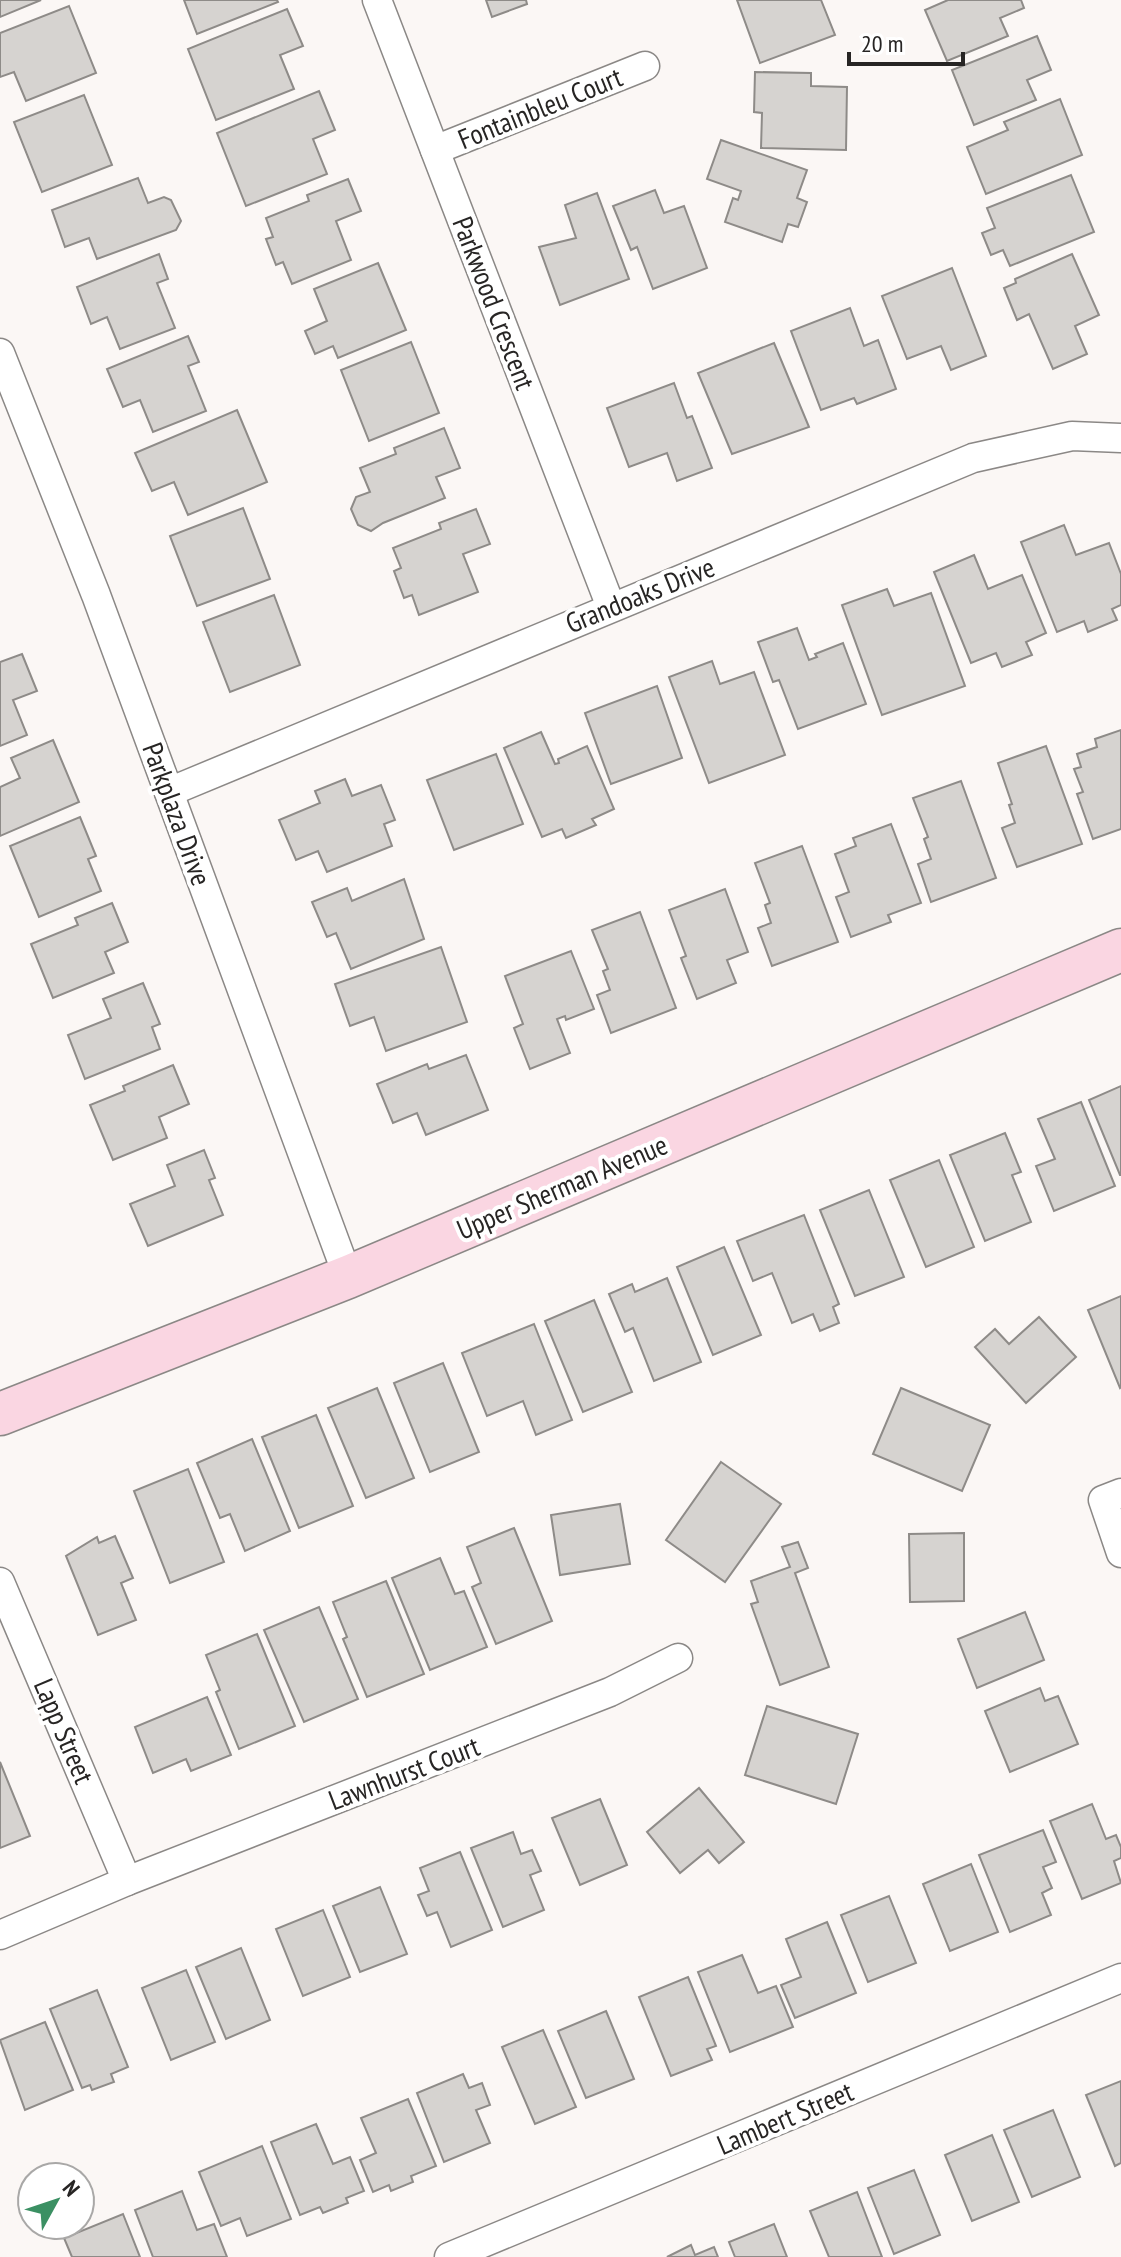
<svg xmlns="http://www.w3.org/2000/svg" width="1121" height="2257" font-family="'PT Sans Narrow',sans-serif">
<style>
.building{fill:#d6d3d0;stroke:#8e8b88;stroke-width:2}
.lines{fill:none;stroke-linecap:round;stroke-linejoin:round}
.street-casing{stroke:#8b8886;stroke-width:31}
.secondary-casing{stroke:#8b8886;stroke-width:45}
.street{stroke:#fff;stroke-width:28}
.secondary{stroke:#fad6e2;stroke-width:42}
.labels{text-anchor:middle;stroke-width:8;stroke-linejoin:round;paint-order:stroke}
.street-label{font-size:28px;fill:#272524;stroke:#fff}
</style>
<rect width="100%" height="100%" fill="#fbf7f5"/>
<g class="building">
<polygon points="0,0 41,0 0,17"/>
<polygon points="184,0 277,0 278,2 197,34"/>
<polygon points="486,0 526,0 527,4 492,17"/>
<polygon points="737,0 821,0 835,35 760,63"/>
<polygon points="948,0 1021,0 1024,8 1000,18 1008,36 947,61 925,10"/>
<polygon points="69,6 96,73 26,101 14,72 0,77 0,33"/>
<polygon points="287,9 303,46 280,55 294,89 216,120 188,49"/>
<polygon points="1037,36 1051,70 1027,80 1036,100 974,125 952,70"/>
<polygon points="755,72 811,73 811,86 847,87 846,150 761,148 762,113 754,112"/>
<polygon points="319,91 335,130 313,139 327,174 246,206 217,133"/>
<polygon points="84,95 112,165 42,192 14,122"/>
<polygon points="1060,99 1082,155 986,194 967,147 1008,130 1004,122"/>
<polygon points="721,140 807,170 797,198 807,202 798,227 788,224 782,242 725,222 733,198 738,200 741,191 707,179"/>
<polygon points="1071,175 1094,232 1010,266 1003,250 991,255 982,233 995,228 987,208"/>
<polygon points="138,178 148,203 164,197 171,200 181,221 176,230 97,259 89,238 65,247 52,210"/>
<polygon points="348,179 361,211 336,221 351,260 292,284 283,262 276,265 266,239 273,237 266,218 309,201 307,195"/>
<polygon points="655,190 664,213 684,206 707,268 653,289 637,247 631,250 613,206"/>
<polygon points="597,193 629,279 560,305 539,247 576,238 565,205"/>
<polygon points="159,254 168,279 157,283 175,328 120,349 107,317 91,324 77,287"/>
<polygon points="1072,254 1099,315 1075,326 1087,354 1053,369 1029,314 1017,320 1004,288 1016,283 1015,279"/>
<polygon points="378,263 406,330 338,358 333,346 315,354 305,331 327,321 314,289"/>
<polygon points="952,268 986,356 951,370 941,346 907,359 882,296"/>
<polygon points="850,308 864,346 878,340 896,389 857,404 854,398 821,410 791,331"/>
<polygon points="188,336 199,362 188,366 206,411 153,432 140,400 123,407 107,369"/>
<polygon points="411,342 439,413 369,441 341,370"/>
<polygon points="774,343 809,427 732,454 698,373"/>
<polygon points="674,383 687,418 692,416 712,468 677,481 667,453 629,467 607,408"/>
<polygon points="237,410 267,482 188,515 174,482 152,491 135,453"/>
<polygon points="444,428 460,468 436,477 445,498 383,523 371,531 358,525 351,509 356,497 370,492 360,468 396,454 394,448"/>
<polygon points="243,508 270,579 197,606 170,536"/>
<polygon points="476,509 490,544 463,554 478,592 419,615 412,595 404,598 394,571 401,568 393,548 441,529 439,523"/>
<polygon points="1064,525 1076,555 1109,543 1121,574 1121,605 1112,609 1117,620 1088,632 1084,621 1057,632 1021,542"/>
<polygon points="974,555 988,589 1022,575 1046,633 1026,642 1032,655 1002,667 996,653 971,663 934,572"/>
<polygon points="887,589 894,606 931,593 965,686 882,715 842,605"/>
<polygon points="274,595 300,665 230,692 203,622"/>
<polygon points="797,628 809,660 817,657 815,654 843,643 866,704 798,729 779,680 773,682 758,642"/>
<polygon points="22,654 37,691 13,700 27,735 0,746 0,662"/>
<polygon points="712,661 720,684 754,672 785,755 709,783 669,677"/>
<polygon points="657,686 682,758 611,784 585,713"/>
<polygon points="1121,730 1121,829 1093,839 1077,794 1083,792 1074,769 1081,767 1077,754 1097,747 1095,739"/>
<polygon points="541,732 555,764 559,763 558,759 587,746 614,809 592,819 596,825 566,838 562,829 542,837 504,748"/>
<polygon points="53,740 79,802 0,836 0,787 20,778 11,758"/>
<polygon points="1046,746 1082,844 1017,867 1002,828 1015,823 1009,805 1012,804 998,763"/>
<polygon points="496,754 523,824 454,850 427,780"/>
<polygon points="345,779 352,796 381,785 395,820 384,824 392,846 327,872 318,851 296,860 279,820 320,803 315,791"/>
<polygon points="961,781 996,878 931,902 918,864 931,859 924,839 928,837 913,798"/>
<polygon points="80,817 96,856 88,859 101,891 39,917 10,846"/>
<polygon points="891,824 921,903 888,915 891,922 851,937 836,897 849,892 835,854 856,846 853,838"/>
<polygon points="802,846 838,942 772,966 758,928 771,923 765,905 770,903 755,863"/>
<polygon points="404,879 424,939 351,969 336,933 327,937 312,902 347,888 352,901"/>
<polygon points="725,889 748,952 727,960 736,983 697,999 681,958 686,956 669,910"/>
<polygon points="112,903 128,942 105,952 114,973 53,998 31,944 78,925 75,918"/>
<polygon points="640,912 676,1008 611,1033 597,995 610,990 603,971 608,969 592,930"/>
<polygon points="441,947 467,1022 386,1051 374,1017 350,1026 335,984"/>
<polygon points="571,951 594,1009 566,1020 565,1016 557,1019 570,1053 530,1069 514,1028 523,1024 505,976"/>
<polygon points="143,983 160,1024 152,1027 160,1049 85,1079 68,1035 111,1018 103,999"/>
<polygon points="466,1055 488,1110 426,1135 417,1113 393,1123 377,1084 427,1064 429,1069"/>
<polygon points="173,1065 189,1104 159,1117 167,1138 113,1160 90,1105 125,1091 123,1086"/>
<polygon points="1121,1086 1121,1175 1120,1175 1089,1100"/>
<polygon points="1081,1102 1115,1186 1054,1211 1036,1166 1055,1159 1038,1119"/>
<polygon points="1005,1133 1021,1172 1012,1175 1031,1222 985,1241 950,1155"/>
<polygon points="204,1150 215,1178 209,1180 223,1215 148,1246 130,1204 175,1186 167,1165"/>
<polygon points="939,1160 974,1247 926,1267 890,1180"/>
<polygon points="869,1190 904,1277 855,1296 820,1210"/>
<polygon points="804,1215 839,1304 833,1307 839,1323 820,1331 813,1314 792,1323 772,1273 753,1281 737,1241"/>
<polygon points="724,1247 761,1335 713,1355 677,1267"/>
<polygon points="667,1278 701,1362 654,1381 633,1328 625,1332 609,1294 632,1284 635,1292"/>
<polygon points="1121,1296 1121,1387 1120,1388 1088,1310"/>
<polygon points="594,1300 632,1392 583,1412 545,1321"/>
<polygon points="1039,1317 1076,1357 1026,1403 975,1347 995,1329 1009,1344"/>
<polygon points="534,1324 572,1420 536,1435 523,1401 487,1416 462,1353"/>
<polygon points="443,1363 479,1452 430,1472 394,1383"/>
<polygon points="377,1388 414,1478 366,1498 328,1408"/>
<polygon points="901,1388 990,1425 962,1491 873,1454"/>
<polygon points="316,1415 353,1506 299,1528 262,1437"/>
<polygon points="252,1439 290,1531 245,1551 230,1514 220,1518 197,1463"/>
<polygon points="721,1462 781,1504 725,1582 666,1540"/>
<polygon points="188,1469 224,1562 170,1583 134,1491"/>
<polygon points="620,1504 630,1564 560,1575 551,1515"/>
<polygon points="514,1528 552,1621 496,1644 472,1587 481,1583 467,1547"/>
<polygon points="964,1533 964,1601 910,1602 909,1534"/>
<polygon points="115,1536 133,1578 121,1583 136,1620 98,1635 66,1556 97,1537 99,1543"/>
<polygon points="798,1542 808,1568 795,1573 829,1667 780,1685 751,1604 758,1602 751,1581 790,1567 782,1547"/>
<polygon points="440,1558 455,1594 464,1591 487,1647 430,1670 392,1578"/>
<polygon points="386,1581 424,1674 367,1697 343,1639 347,1637 333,1602"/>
<polygon points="319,1607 358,1699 304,1722 264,1630"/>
<polygon points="1025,1612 1044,1660 977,1688 958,1639"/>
<polygon points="257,1634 295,1726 239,1749 216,1692 220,1690 206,1655"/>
<polygon points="1040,1688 1045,1701 1058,1696 1078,1744 1010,1772 985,1711"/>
<polygon points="207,1697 231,1755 191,1771 186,1759 153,1773 135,1727"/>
<polygon points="767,1706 858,1734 836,1804 745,1775"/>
<polygon points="0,1762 30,1836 0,1848"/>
<polygon points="699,1788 744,1842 719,1863 708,1850 680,1873 647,1832"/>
<polygon points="600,1799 627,1865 580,1885 552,1818"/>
<polygon points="1092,1804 1106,1839 1116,1835 1121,1847 1121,1858 1114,1861 1121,1883 1082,1899 1050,1821"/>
<polygon points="1043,1830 1056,1862 1043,1867 1052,1888 1042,1893 1051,1915 1010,1932 979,1855"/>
<polygon points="513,1832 521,1854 532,1850 541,1871 530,1875 544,1910 503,1927 471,1848"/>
<polygon points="460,1852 492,1930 451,1947 437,1912 427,1916 418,1895 429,1891 420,1868"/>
<polygon points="971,1864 998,1932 950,1951 923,1884"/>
<polygon points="380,1887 407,1954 360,1972 333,1906"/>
<polygon points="889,1896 916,1963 868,1982 841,1915"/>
<polygon points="323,1910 350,1977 303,1996 276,1929"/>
<polygon points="827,1922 856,1993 795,2018 781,1985 801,1977 786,1939"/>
<polygon points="241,1948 270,2020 226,2039 196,1967"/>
<polygon points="742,1955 758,1993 776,1986 793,2027 730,2052 698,1972"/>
<polygon points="186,1970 215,2042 171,2060 142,1988"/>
<polygon points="688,1977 716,2046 707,2049 712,2060 671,2076 639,1997"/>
<polygon points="97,1990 128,2067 111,2074 114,2082 92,2090 90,2085 82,2088 50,2009"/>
<polygon points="606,2011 634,2079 586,2098 558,2031"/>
<polygon points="45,2022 73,2090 25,2110 0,2040"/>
<polygon points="543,2030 576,2107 535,2124 502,2047"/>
<polygon points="463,2074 469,2088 482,2083 490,2105 476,2110 490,2143 444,2162 417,2093"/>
<polygon points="1121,2081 1121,2163 1115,2166 1086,2095"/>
<polygon points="408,2099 436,2166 411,2176 413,2182 391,2191 389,2185 373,2192 360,2160 376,2153 361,2118"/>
<polygon points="1053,2110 1080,2177 1032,2197 1004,2130"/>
<polygon points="316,2124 333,2164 350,2157 364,2191 346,2198 348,2203 323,2213 320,2207 300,2215 271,2142"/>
<polygon points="992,2135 1019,2202 972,2221 945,2155"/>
<polygon points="262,2146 291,2219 247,2236 240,2218 221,2226 199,2172"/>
<polygon points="914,2170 940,2235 894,2254 868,2188"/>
<polygon points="182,2191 197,2230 214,2224 227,2257 153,2257 135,2210"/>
<polygon points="857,2192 882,2257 829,2257 810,2211"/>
<polygon points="123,2214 140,2257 72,2257 64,2238"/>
<polygon points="774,2224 787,2257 735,2257 729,2242"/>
<polygon points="691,2245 695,2255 714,2247 718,2257 667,2257"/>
</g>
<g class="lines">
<defs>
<g id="street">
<polyline points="377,0 611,607"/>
<polyline points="435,150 645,66"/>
<polyline points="0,353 96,595 348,1277"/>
<polyline points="169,792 973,458 1072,436 1121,438"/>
<polyline points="1121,1493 1103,1500 1121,1553"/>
<polyline points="0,1582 127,1881"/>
<polyline points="0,1935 127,1881 610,1692 678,1658"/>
<polyline points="449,2257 1121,1978"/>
</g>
<polyline id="secondary" points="0,1414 348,1277 1121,950"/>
</defs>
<use href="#street" class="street-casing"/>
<use href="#secondary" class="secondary-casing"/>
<use href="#street" class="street"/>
<use href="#secondary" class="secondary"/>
</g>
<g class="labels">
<g class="street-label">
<text transform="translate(540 108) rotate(-22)" y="10">Fontainbleu Court</text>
<text transform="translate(494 303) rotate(69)" y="10">Parkwood Crescent</text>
<text transform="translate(640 595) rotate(-22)" y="10">Grandoaks Drive</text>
<text transform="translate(177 814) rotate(70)" y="10">Parkplaza Drive</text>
<text transform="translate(562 1187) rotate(-23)" y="10">Upper Sherman Avenue</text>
<text transform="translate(64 1731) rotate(67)" y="10">Lapp Street</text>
<text transform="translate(404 1773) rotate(-21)" y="10">Lawnhurst Court</text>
<text transform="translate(785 2118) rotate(-23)" y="10">Lambert Street</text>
</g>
</g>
<g transform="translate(56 2201) rotate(50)"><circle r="38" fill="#ffffff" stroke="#a9a8a7" stroke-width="2"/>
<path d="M0-6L14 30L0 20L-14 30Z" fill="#3b9063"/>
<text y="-12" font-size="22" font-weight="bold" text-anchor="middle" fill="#272524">N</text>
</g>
<path d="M849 52v12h114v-12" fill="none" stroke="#272524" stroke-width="4"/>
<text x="861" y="52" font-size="24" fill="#272524" stroke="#ffffff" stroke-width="6" paint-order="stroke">20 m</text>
</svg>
